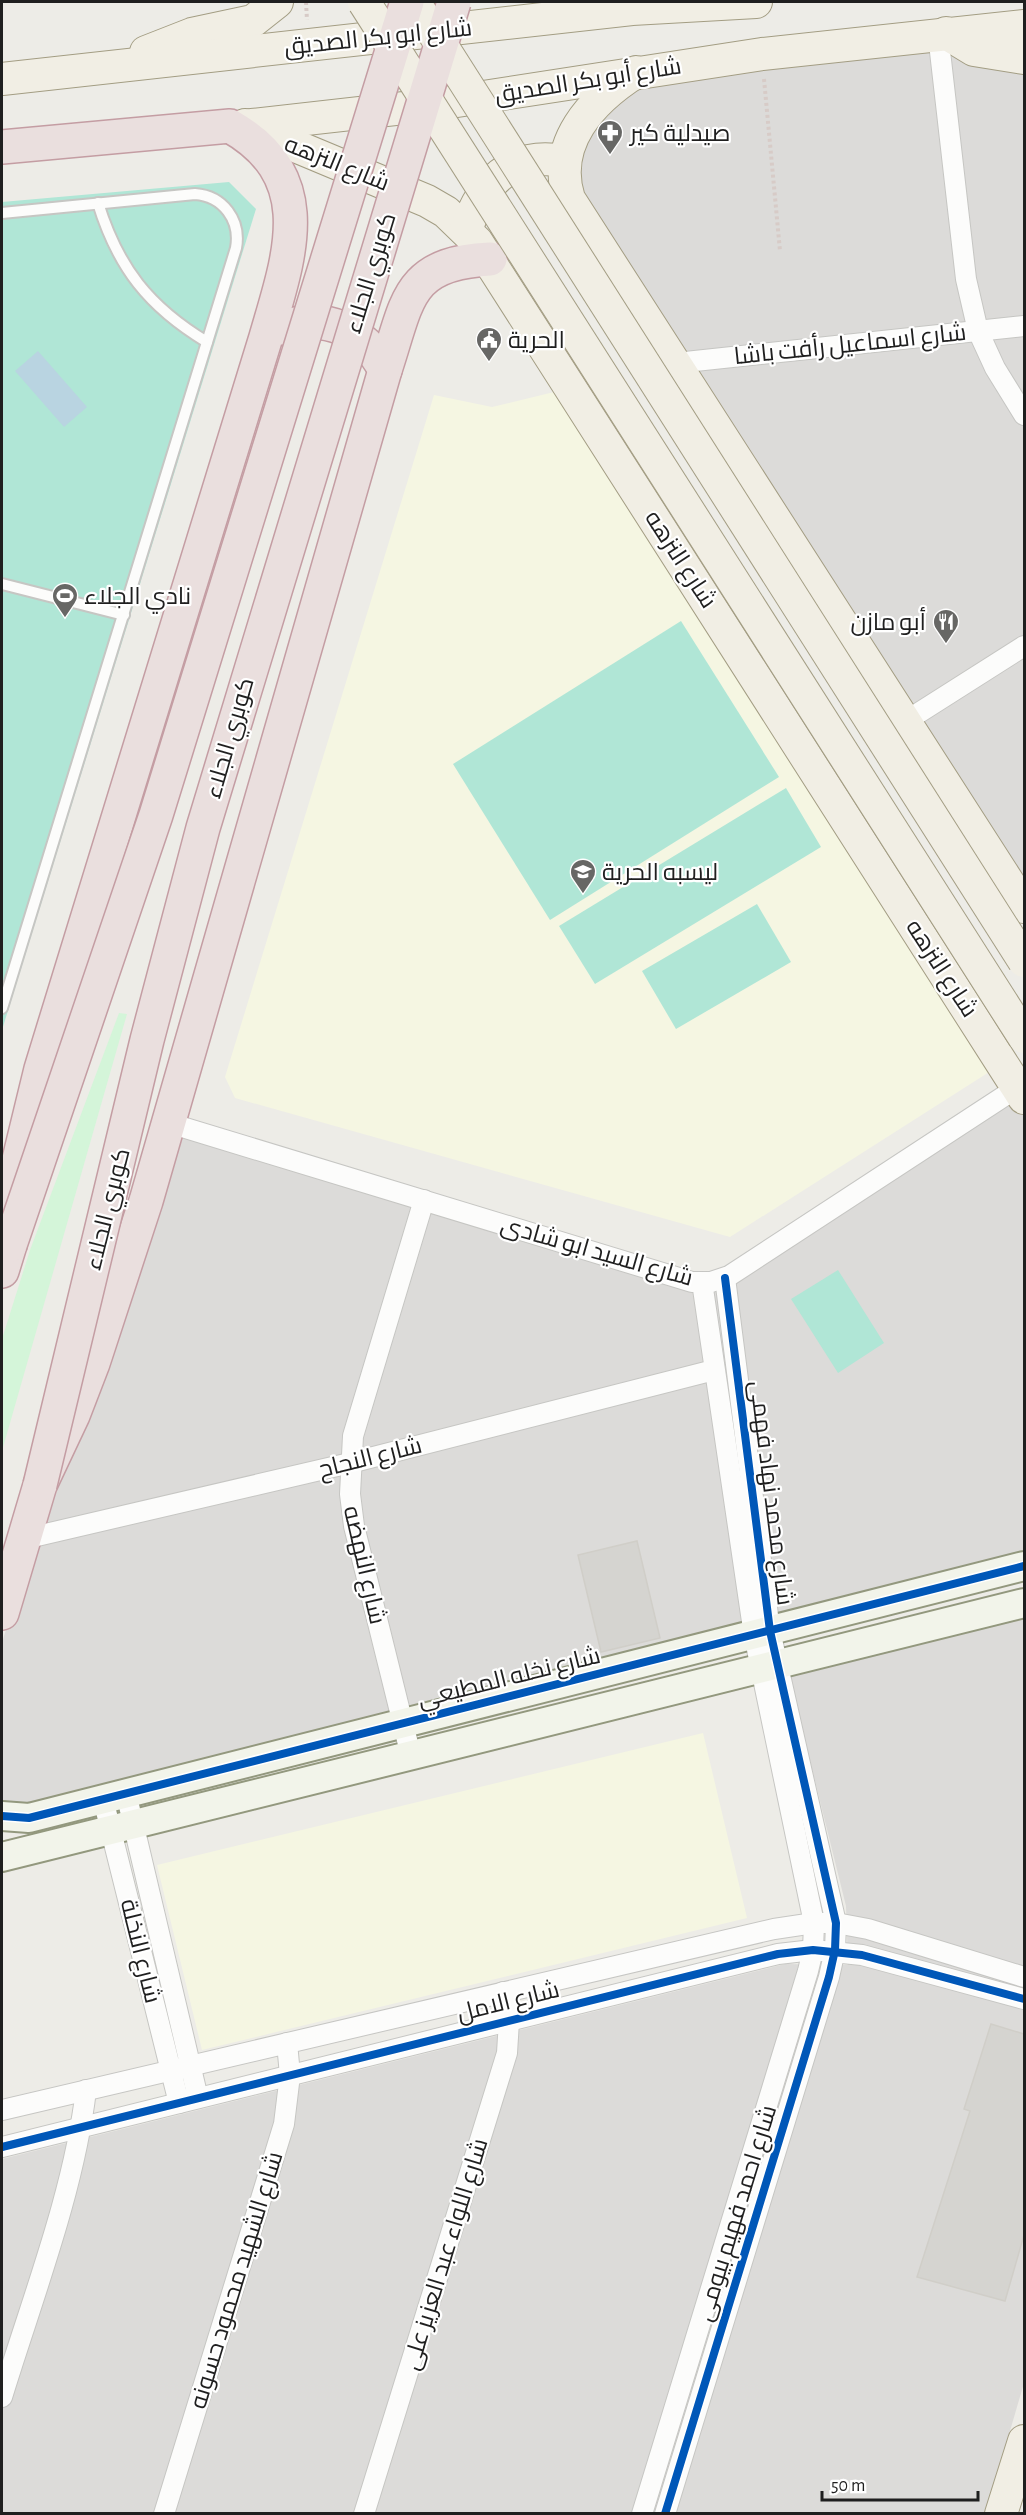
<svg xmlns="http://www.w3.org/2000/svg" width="1026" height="2515" font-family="'Alegreya Sans',Cairo,sans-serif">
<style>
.residential{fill:#dcdbd9}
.education{fill:#f5f6e2}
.park{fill:#d4f5d9}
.pitch{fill:#b0e6d6}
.water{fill:#b9d4e1}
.building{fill:#d5d4d0;stroke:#d0cec8;stroke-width:1.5}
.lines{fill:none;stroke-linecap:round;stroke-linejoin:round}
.lane-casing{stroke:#c6c6c3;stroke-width:14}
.street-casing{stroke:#c6c6c3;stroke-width:22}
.secondary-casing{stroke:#93987e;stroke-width:32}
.primary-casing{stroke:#a39d83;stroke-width:34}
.highway-casing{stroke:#c49da3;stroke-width:36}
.path{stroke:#d7cbc7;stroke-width:4;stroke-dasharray:3 3;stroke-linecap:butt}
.lane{stroke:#fcfcfb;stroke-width:10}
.street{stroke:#fcfcfb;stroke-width:20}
.secondary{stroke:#f2f4ea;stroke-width:28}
.primary{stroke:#f1eee4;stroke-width:32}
.highway{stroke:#eadfde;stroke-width:33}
.primary-bridge-casing{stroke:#a39d83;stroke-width:34;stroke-linecap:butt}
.highway-bridge-casing{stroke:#c49da3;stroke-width:36;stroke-linecap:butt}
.primary-bridge{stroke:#f1eee4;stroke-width:32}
.highway-bridge{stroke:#eadfde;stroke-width:33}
.cycleway-casing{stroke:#fff;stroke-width:11}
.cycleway{stroke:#0057b8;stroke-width:8}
.labels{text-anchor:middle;stroke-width:4.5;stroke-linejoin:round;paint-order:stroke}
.street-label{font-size:24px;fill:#1f1f1f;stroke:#fff}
.poi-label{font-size:24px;fill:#1f1f1f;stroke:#fff;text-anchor:start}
</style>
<rect width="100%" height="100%" fill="#edece7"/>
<g class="residential">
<polygon points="957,48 1024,67 1024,886 581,195 575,167 590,127 622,95 645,84"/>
<polygon points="1014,1096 1024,1112 1024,1562 2,1810 2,1642 172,1128 694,1290"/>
<polygon points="1024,1612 1024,2383 986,2513 2,2513 2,2159 785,1964 848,1965 846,1906 788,1672"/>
</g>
<g class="education">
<polygon points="554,392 997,1067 730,1237 235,1098 225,1077 434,395 492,407"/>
<polygon points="703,1733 747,1918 202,2050 157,1865"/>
</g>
<polygon class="park" points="119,1013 127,1014 2,1451 2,1339 30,1250"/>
<g class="pitch">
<polygon points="229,182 256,209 2,1030 2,202"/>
<polygon points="681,621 779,777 550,920 453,764"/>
<polygon points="786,788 821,847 595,984 559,926"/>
<polygon points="757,904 791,962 676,1029 642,971"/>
<polygon points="838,1270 884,1343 838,1373 791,1299"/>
</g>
<polygon class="water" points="38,351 87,407 64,427 15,371"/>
<g class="building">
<polygon points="637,1541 660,1638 601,1652 578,1555"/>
<polygon points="991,2024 1024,2034 1024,2235 1005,2301 917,2277 970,2111 964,2109"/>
</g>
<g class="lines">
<defs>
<g id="lane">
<path d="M98 203C118 268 149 307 207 342"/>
<path d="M2 213 195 194C223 196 241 220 236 248L2 1008"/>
<polyline points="2,584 124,615"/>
</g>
<g id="street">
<polyline points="938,34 966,279 978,331 995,368 1024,415"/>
<polyline points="676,363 1024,326"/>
<polyline points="906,721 1024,646"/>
<polyline points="169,1123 692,1282 711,1282 729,1276 1018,1087"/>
<polyline points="24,1539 350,1463 714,1370"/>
<polyline points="411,1756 354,1526 350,1494 353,1436 424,1200"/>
<polyline points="126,1793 198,2098"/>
<polyline points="103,1799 179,2103"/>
<polyline points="2,2110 774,1929 814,1923 836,1923 868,1929 1024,1977"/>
<polyline points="2,2147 778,1954 813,1950 862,1955 1024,1999"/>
<path d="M2 2397C32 2299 74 2192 86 2090"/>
<polyline points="164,2514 284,2124 290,2075 287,2043"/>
<polyline points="364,2514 507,2053 509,2021 503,1992"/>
<polyline points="642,2514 808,1971 813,1950 814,1923 754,1635 702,1282"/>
<polyline points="665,2514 829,1977 835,1950 836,1923 770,1631 725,1278"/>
</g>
<g id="secondary">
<polyline points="2,1816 29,1818 1024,1566"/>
<polyline points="2,1857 1024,1603"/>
</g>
<g id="primary">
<polyline points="946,33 974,50 1024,58"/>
<polyline points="146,52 192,34 253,21 277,2"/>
<path d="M636 72C592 100 551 143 569 199L1024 907"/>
<polyline points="2,79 632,9 756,2"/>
<polyline points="245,125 427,201 446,212 477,242 1024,1098"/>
<polyline points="252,125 431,105 762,54 1024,26"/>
<path d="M466 230C482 184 510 151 564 161"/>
<polyline points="1001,2514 1024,2441"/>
</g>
<g id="highway">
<path d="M2 147 230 126C320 177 289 257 266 337L41 1069 14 1180 10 1245 2 1271"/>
<path d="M282 328C325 312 364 330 385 370"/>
<path d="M2 1613 40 1485 73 1415 93 1363 146 1201 385 370C408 301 406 263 490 259"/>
</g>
</defs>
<use href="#lane" class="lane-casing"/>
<use href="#street" class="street-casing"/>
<use href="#secondary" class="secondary-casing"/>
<use href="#primary" class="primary-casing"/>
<use href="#highway" class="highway-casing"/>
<g class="path">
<polyline points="306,2 307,20"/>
<polyline points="764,79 780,251"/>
</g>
<use href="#lane" class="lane"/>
<use href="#street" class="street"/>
<use href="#secondary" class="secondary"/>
<use href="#primary" class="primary"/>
<use href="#highway" class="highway"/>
<defs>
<g id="primary-bridge">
<polyline points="364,2 1024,1037"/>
<polyline points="414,2 1024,961"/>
</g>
<g id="highway-bridge">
<polyline points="10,1245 156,815 407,2"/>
<polyline points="40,1485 147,1040 203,828 454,2"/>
</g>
</defs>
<use href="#primary-bridge" class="primary-bridge-casing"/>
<use href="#highway-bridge" class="highway-bridge-casing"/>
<use href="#primary-bridge" class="primary-bridge"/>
<use href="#highway-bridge" class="highway-bridge"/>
<defs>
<g id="cycleway">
<polyline points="2,1816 29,1818 1024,1566"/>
<polyline points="2,2147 778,1954 813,1950 862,1955 1024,1999"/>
<polyline points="665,2514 829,1977 835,1950 836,1923 770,1631 725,1278"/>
</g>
</defs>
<use href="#cycleway" class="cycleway-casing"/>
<use href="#cycleway" class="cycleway"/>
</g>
<defs>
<symbol id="pharmacy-pin" viewBox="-11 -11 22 30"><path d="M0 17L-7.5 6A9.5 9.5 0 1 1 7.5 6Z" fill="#676765" stroke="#fff"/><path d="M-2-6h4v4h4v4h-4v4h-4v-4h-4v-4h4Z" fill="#fff"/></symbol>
<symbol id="civic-pin" viewBox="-11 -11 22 30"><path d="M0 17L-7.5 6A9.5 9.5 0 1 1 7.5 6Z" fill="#676765" stroke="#fff"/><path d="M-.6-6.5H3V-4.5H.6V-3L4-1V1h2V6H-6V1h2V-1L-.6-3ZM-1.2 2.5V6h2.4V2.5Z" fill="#fff"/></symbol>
<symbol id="stadium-pin" viewBox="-11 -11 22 30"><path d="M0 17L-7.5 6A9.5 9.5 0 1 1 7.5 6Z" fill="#676765" stroke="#fff"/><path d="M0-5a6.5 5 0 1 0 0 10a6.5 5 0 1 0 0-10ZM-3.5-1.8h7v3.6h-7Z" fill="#fff"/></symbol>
<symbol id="restaurant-pin" viewBox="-11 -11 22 30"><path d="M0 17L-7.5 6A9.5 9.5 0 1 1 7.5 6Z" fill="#676765" stroke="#fff"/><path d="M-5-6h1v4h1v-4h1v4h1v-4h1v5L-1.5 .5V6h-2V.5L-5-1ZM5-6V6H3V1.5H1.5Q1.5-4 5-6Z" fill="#fff"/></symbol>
<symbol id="school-pin" viewBox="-11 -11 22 30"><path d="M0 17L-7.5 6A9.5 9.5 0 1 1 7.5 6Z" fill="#676765" stroke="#fff"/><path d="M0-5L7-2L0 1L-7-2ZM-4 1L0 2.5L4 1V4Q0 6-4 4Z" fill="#fff"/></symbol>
</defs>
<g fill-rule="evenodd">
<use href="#pharmacy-pin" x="595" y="118" width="30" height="40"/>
<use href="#civic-pin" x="474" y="325" width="30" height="40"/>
<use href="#stadium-pin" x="50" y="581" width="30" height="40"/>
<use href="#restaurant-pin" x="931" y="607" width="30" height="40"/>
<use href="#school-pin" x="568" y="857" width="30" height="40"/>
</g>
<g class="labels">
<g class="street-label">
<text transform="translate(378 37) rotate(-6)" y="8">شارع ابو بكر الصديق</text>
<text transform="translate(588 80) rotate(-9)" y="8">شارع أبو بكر الصديق</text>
<text transform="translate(337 163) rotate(22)" y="8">شارع النزهه</text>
<text transform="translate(370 273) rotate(-73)" y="8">كوبري الجلاء</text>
<text transform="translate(850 344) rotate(-6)" y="8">شارع اسماعيل رأفت باشا</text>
<text transform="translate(681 559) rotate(57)" y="8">شارع النزهه</text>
<text transform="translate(229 738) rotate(-74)" y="8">كوبري الجلاء</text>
<text transform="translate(942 968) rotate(57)" y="8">شارع النزهه</text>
<text transform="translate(107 1209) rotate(-76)" y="8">كوبري الجلاء</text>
<text transform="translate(597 1251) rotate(16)" y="8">شارع السيد ابو شادى</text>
<text transform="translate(370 1457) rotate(-14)" y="8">شارع النجاح</text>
<text transform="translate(772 1493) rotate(83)" y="8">شارع محمد نهاد فهمى</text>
<text transform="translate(365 1565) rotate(77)" y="8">شارع النهضه</text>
<text transform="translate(509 1677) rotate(-14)" y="8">شارع نخله المطيعي</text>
<text transform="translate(141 1951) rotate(76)" y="8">شارع النخلة</text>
<text transform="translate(508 2001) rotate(-14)" y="8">شارع الامل</text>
<text transform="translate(736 2213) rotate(-73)" y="8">شارع احمد فهيم بيومى</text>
<text transform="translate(445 2254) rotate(-73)" y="8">شارع اللواء عبد العزيز على</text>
<text transform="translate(236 2280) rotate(-73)" y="8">شارع الشهيد محمود حسونه</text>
</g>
<g class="poi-label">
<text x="630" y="141">صيدلية كير</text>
<text x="508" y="348">الحرية</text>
<text x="84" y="604">نادي الجلاء</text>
<text x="926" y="630" text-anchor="end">أبو مازن</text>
<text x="602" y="880">ليسبه الحرية</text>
</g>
</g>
<rect width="1026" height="2515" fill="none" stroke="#1f1f1f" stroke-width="6"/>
<path d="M822 2491v9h156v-9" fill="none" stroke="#1f1f1f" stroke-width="3"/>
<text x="831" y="2491" font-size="18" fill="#1f1f1f" stroke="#ffffff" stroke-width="4.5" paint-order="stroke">50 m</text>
</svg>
